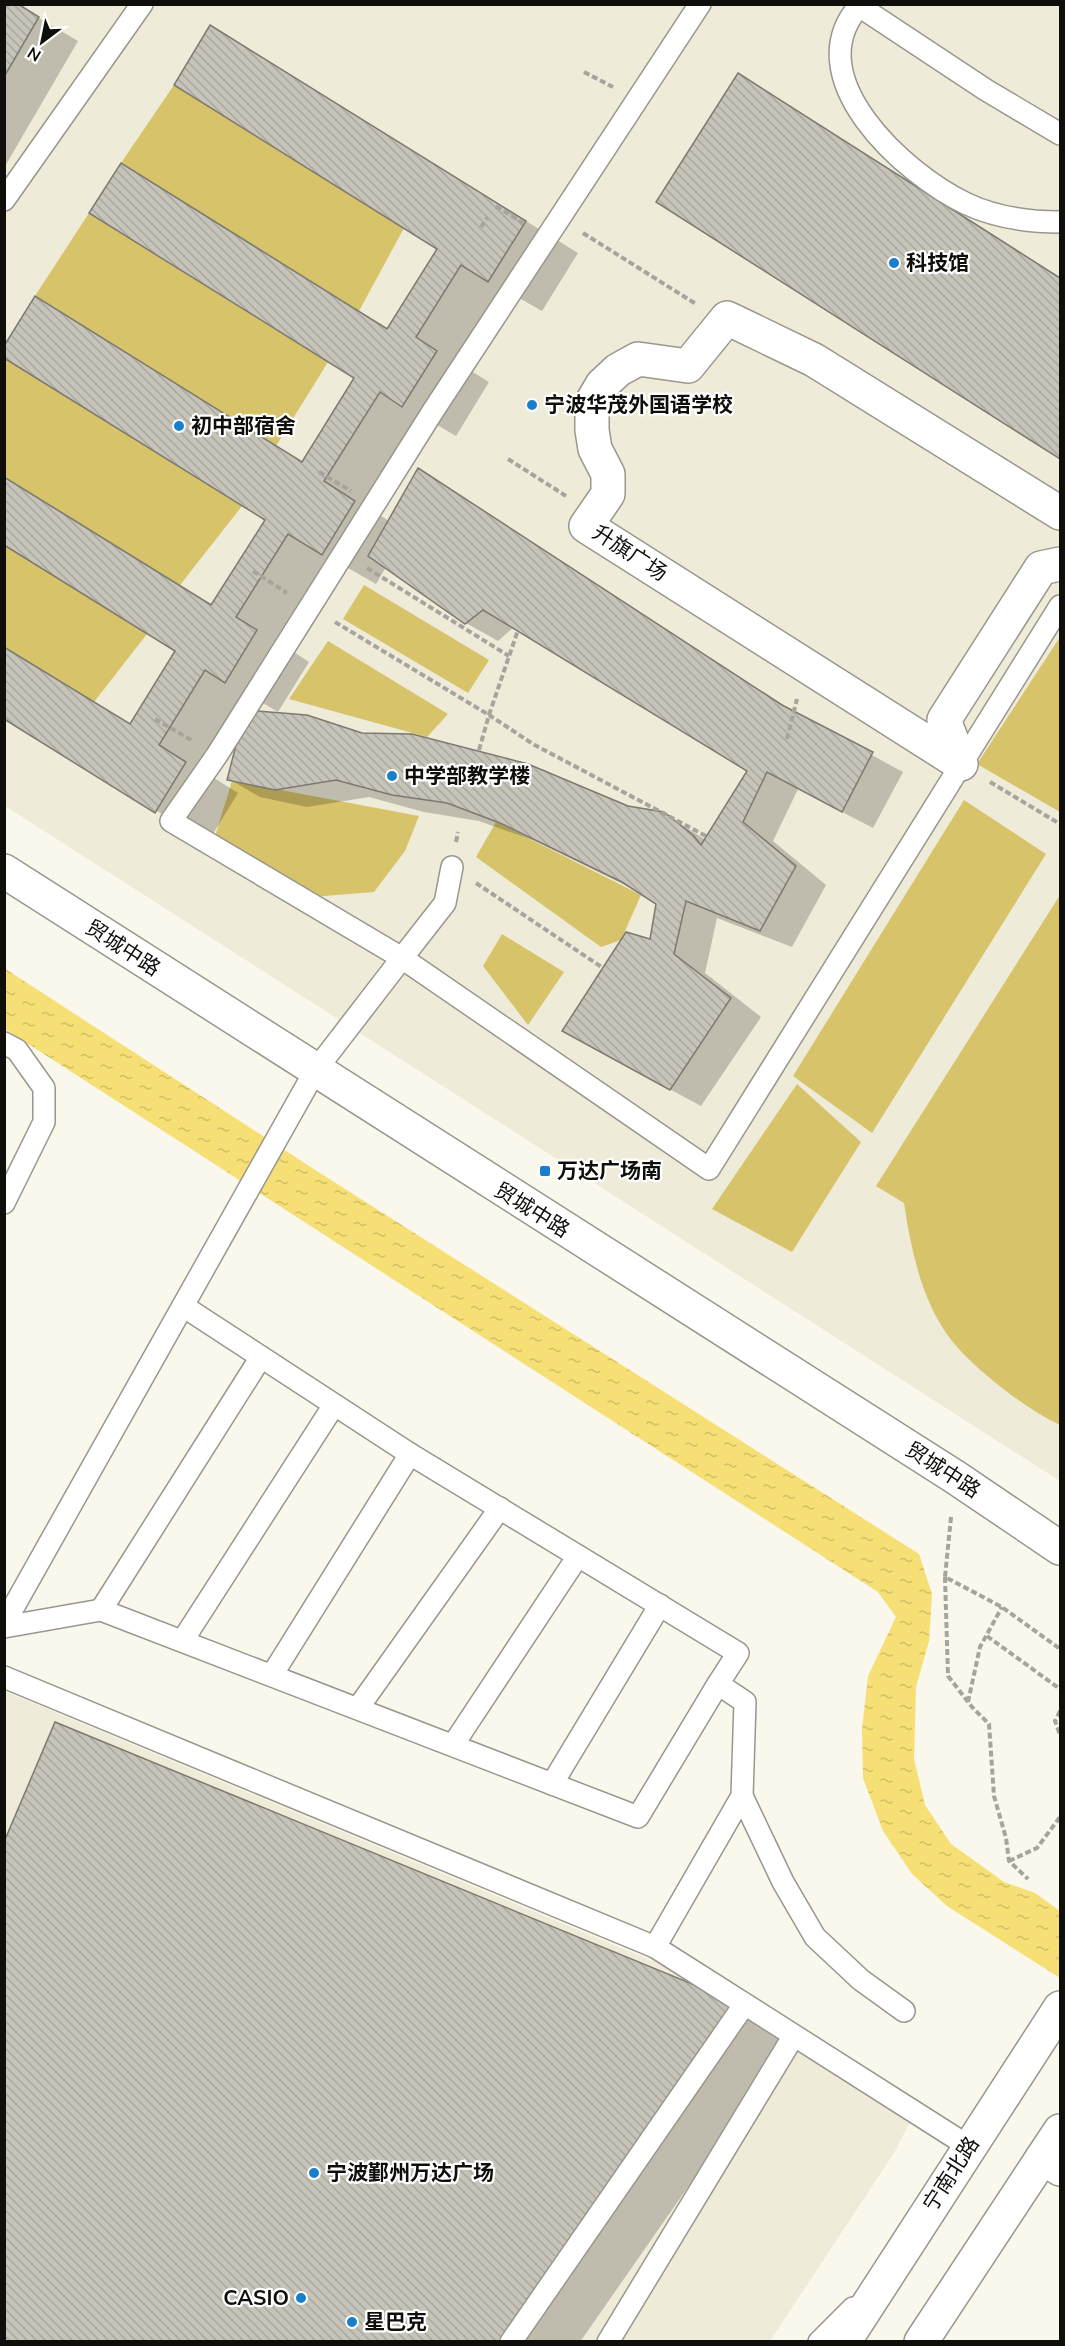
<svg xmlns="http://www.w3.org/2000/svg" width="1065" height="2346" font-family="Mulish,'Noto Sans SC',sans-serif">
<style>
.built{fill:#efebd9}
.grass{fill:#d7c369}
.water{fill:url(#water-ripples)}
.shadow{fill:#0003;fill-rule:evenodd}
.building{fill:url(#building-back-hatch);stroke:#7c7a70;stroke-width:1.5}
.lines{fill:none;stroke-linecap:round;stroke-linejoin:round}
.lane-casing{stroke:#99978c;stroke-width:24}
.street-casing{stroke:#99978c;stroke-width:36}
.secondary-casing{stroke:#99978c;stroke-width:36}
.primary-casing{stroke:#99978c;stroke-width:36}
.path{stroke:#a6a49c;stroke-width:4;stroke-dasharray:6 3;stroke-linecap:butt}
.lane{stroke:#fff;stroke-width:21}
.street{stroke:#fff;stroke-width:33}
.secondary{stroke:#fff;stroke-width:33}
.primary{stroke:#fff;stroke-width:33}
.poi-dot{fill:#197fca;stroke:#fff;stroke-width:2}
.labels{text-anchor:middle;stroke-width:4.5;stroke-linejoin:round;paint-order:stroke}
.poi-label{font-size:21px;font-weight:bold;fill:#0f0e0b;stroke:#fff;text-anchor:start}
.street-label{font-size:21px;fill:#0f0e0b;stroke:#fff}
</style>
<defs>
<pattern id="water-ripples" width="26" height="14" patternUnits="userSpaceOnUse" patternTransform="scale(1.5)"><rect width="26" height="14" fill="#f6df75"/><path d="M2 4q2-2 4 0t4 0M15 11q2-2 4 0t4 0" fill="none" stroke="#d2be64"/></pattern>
<pattern id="building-back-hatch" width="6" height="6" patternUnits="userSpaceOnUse" patternTransform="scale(1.5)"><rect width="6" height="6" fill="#c6c4b9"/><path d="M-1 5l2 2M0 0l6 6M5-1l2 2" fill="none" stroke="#a9a79e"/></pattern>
</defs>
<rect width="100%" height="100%" fill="#faf7ec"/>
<g class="built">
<polygon points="4,5 1060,5 1060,1481 5,806"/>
<polygon points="4,1691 696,1979 912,2118 894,2153 770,2341 5,2341"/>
</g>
<g class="grass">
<polygon points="174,85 404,228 359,311 121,163"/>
<polygon points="89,213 328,362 276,446 35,296"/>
<polygon points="4,358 242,506 180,585 5,477"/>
<polygon points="5,545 147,634 94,702 5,647"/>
<polygon points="364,585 489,660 468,693 343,619"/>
<polygon points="1060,637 1060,812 977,764"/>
<polygon points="328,641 448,714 427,737 289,699"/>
<polygon points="232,781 419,816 405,851 374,892 299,898 212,846"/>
<polygon points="964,800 1046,854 872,1133 793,1076"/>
<polygon points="496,822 641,895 621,940 601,947 476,857"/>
<path d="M1060 895V1425C1027 1410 971 1367 949 1337 921 1299 911 1249 904 1203L876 1186Z"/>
<polygon points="502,934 564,972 528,1025 483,966"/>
<polygon points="797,1084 861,1142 792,1252 712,1209"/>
</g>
<polygon class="water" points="4,968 309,1166 919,1554 932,1594 929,1641 916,1687 914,1759 925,1805 951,1844 1004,1882 1035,1893 1060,1911 1060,1978 947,1906 912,1874 883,1831 863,1778 862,1729 868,1676 896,1617 878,1592 5,1029"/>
<g class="shadow">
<polygon points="4,4 15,4 78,41 4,168"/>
<path d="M211 27 578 253 542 311 514 295 468 369 489 382 456 436 432 422 376 513 389 521 449 488 800 716 903 772 873 828 798 789 773 841 826 885 792 947 717 918 705 973 761 1017 701 1106 595 1049 651 941 657 904 641 893 533 840 479 821 424 812 369 797 307 807 260 797 229 779 243 727 211 776 238 793 208 842 4 718V646L132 725 177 651 4 543V476L213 605 267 519 36 298 304 463 356 378 121 165 389 329 439 248ZM341 564 376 584 386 567 466 623 498 641 514 627 749 770 706 840 664 814 628 807 362 734 251 712 258 700 278 712 309 662 288 648Z"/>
<polygon points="739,75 1060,278 1060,458 658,201"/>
<polygon points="741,2005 793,2036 580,2342 4,2342"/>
</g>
<g class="building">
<polygon points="4,4 18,4 39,17 4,77"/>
<polygon points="210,25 526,221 488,282 461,265 416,337 437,351 402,407 380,392 324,481 355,501 322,555 288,534 236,617 257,630 225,683 205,670 159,745 186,762 155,813 4,719 4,647 130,724 175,651 4,545 4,477 211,605 265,520 4,358 4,346 35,296 302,462 354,378 89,213 121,163 387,329 437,249 174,85"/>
<polygon points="738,73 1060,278 1060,459 656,202"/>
<polygon points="418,468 782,705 873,752 842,812 767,772 743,822 796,866 760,931 686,901 674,954 731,998 670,1090 562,1031 626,932 650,939 656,904 622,882 500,823 447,803 392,795 336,780 275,790 227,780 245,710 307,715 362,733 412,734 528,764 628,806 664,812 693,835 701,845 747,771 483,610 465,624 368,556"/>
<polygon points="55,1722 741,2004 507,2342 4,2342 4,1842"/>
</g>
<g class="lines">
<defs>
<g id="lane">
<polyline points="856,4 986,90 1060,134"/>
<path d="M861 4C794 76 905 175 967 204 995 217 1030 222 1060 222"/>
<polyline points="4,200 142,4"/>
<polyline points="452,867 445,903 402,958 171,821 217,755 433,411 700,4"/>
<polyline points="4,1043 17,1050 44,1088 44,1122 4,1203"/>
<polyline points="183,1306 410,1454 738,1653 718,1684"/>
<polyline points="4,1624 315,1071 402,958 709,1169 1060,606"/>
<polyline points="4,1627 101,1610"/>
<polyline points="183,1640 334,1405"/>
<polyline points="272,1675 410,1454"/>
<polyline points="4,1677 655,1947 742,1796 745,1702 718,1684 638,1817 101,1610 261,1357"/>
<polyline points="358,1708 500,1508"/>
<polyline points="453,1745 578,1556"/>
<polyline points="552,1784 660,1605"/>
<polyline points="742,1796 783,1882 815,1937 861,1980 904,2011"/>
<polyline points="655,1947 968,2146"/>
<polyline points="511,2342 744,2005"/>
<polyline points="608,2342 793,2037"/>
<polyline points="819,2342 853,2308"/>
</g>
<polyline id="street" points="1060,513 814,360 727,318 688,366 638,359 618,370 602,385 592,402 592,430 595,449 608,474 608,494 586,526 961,764 944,720 1041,568 1060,564"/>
<g id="secondary">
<polyline points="4,871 955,1477 1060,1548"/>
<polyline points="1042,2158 1060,2169"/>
</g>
<g id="primary">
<polyline points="844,2342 1060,2008"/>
<polyline points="921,2342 1060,2131"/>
</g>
</defs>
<use href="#lane" class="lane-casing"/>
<use href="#street" class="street-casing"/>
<use href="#secondary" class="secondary-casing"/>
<use href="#primary" class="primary-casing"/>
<g class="path">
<polyline points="584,72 613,87"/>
<polyline points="496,206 523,223"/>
<polyline points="481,227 488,217"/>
<polyline points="583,233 696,304"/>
<polyline points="508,459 566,496"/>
<polyline points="319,472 351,491"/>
<polyline points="367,568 509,656"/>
<polyline points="253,571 287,593"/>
<polyline points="335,622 489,715 518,630"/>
<polyline points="155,719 193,741"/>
<polyline points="787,739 797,699"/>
<polyline points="479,750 489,715 533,744 706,836"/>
<polyline points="990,782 1060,824"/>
<polyline points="456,842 458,832"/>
<polyline points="476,883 603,968"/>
<polyline points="951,1517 945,1577 1002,1607 1060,1649"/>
<polyline points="945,1577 948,1676 972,1707 989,1724 994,1796 1006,1838 1009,1861 1028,1879"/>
<polyline points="987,1636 1060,1689"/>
<polyline points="968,1702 980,1647 1002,1607"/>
<polyline points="1060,1711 1055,1721 1060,1735"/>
<polyline points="1009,1861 1037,1848 1060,1817"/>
</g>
<use href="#lane" class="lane"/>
<use href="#street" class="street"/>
<use href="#secondary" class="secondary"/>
<use href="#primary" class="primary"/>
</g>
<g class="poi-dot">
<circle cx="894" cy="263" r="6"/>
<circle cx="532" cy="405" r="6"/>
<circle cx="179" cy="426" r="6"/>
<circle cx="392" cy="776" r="6"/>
<rect x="539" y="1165" width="12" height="12" rx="3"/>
<circle cx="314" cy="2173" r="6"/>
<circle cx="301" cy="2298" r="6"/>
<circle cx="352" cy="2322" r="6"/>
</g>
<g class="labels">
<g class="poi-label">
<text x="906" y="270">科技馆</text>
<text x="544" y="412">宁波华茂外国语学校</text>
<text x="191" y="433">初中部宿舍</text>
<text x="404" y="783">中学部教学楼</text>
<text x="557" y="1178">万达广场南</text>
<text x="326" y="2180">宁波鄞州万达广场</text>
<text x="289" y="2305" text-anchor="end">CASIO</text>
<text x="364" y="2329">星巴克</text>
</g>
<g class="street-label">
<text transform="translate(630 553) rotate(33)" y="7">升旗广场</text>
<text transform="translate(123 948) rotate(33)" y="7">贸城中路</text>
<text transform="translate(532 1210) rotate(32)" y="7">贸城中路</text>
<text transform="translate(943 1470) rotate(33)" y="7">贸城中路</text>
<text transform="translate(951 2174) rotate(-57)" y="7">宁南北路</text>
</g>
</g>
<rect width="1065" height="2346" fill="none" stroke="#0f0e0b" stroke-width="12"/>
<g transform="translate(42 42) rotate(212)" stroke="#ffffff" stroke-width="4.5" paint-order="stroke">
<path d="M0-4.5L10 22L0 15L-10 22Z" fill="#0f0e0b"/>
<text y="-9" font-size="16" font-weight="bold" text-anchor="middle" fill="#0f0e0b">N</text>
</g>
</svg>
